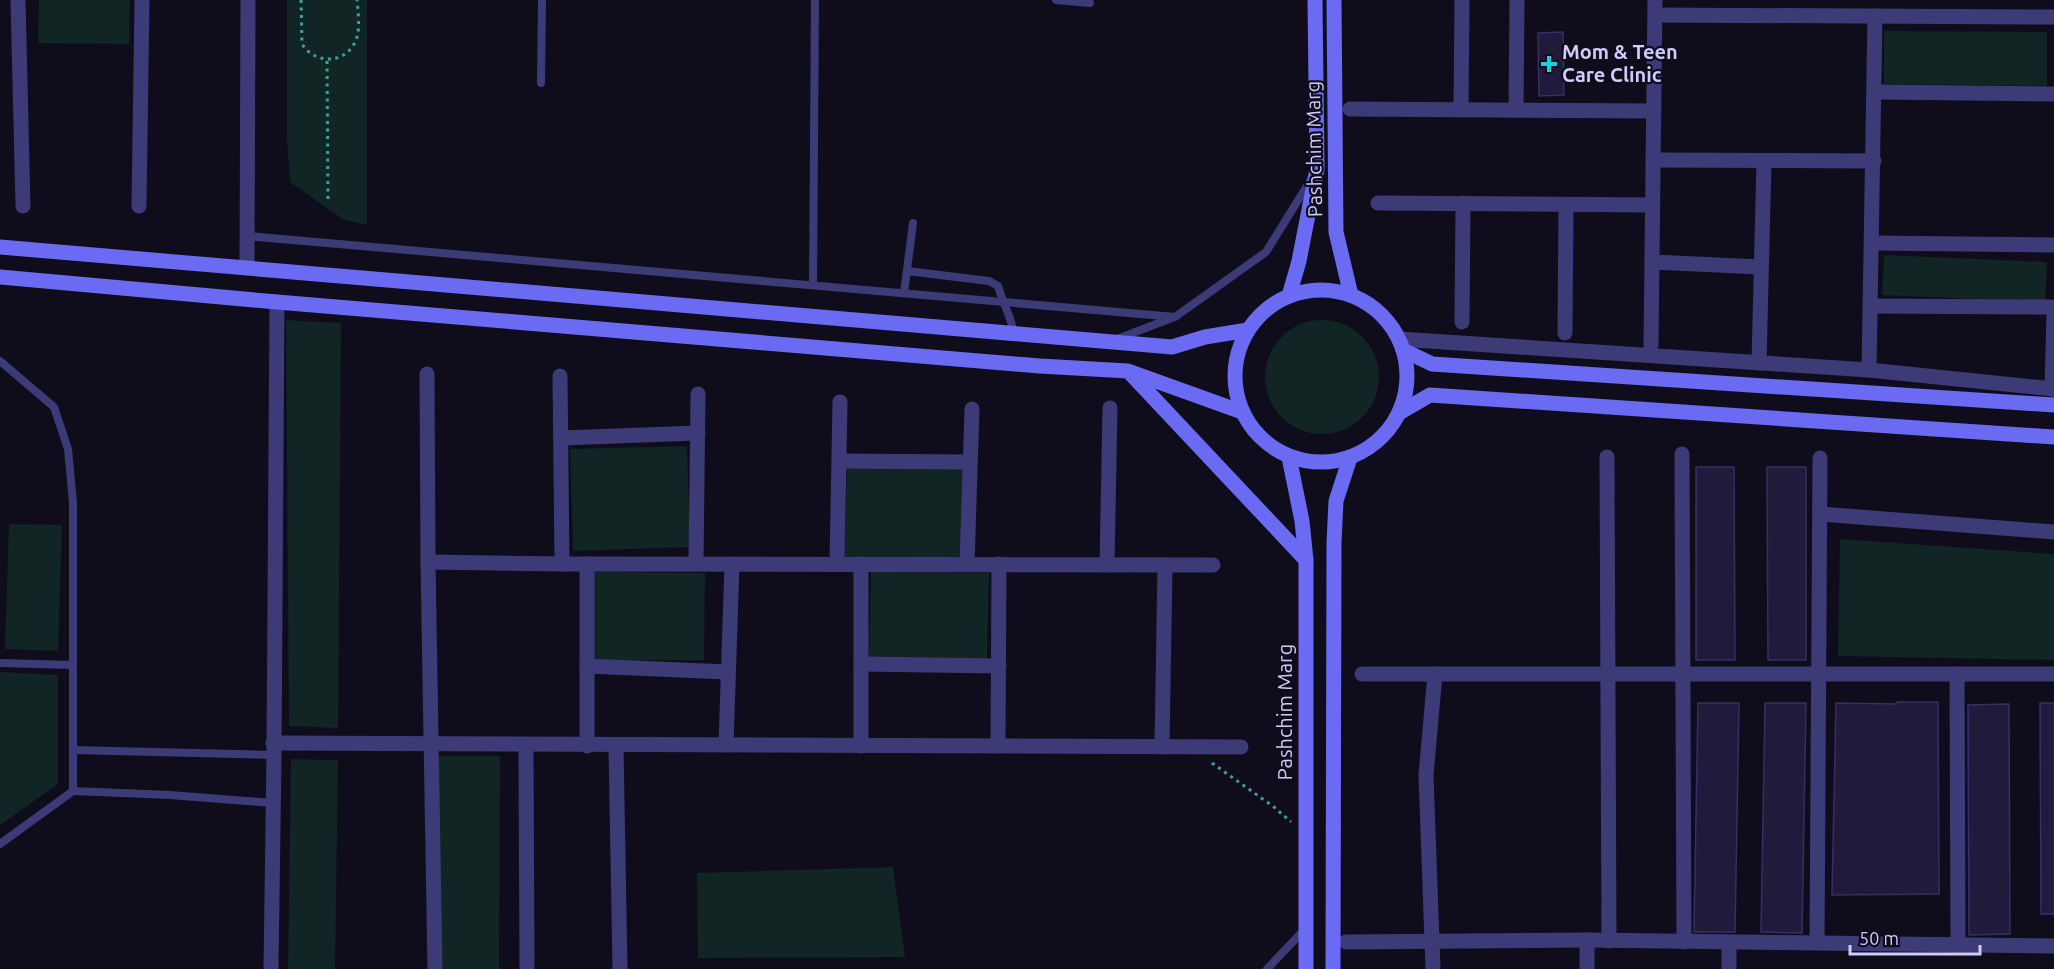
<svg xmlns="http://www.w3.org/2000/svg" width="2054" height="969" font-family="Ubuntu,sans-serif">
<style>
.green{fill:#102524}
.building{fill:#201a3b;stroke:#382e65;stroke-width:1.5}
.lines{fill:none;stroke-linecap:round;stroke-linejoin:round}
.path{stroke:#36a49b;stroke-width:3;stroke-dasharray:3 4.5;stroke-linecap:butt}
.service{stroke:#3c3b77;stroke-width:8}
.minor{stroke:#3c3b77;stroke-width:15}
.secondary{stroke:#6a6af3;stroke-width:15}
.poi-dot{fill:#12d1e0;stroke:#0f0d1b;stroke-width:2}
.labels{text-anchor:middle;stroke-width:4.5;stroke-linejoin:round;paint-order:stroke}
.poi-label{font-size:20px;font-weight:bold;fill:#d0cbfb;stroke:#0f0d1b;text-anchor:start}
.street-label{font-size:20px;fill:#d0cbfb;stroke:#0f0d1b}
</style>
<rect width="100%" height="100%" fill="#0f0d1b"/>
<g class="green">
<polygon points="39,0 130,0 129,44 38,43"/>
<polygon points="287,0 367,0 367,225 344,220 290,182 287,139"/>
<polygon points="1884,31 2047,32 2047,86 1884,84"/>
<polygon points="1884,255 2047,262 2045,302 1882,295"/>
<circle cx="1322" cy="377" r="57"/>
<polygon points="286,320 341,323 338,728 289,726"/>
<polygon points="687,446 690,547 573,551 570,449"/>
<polygon points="847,466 963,467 962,558 845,557"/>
<polygon points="9,524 62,525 58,651 5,649"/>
<polygon points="1840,539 2054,554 2054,660 1838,656"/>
<polygon points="594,572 705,573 704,660 593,660"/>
<polygon points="871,572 989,573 987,659 869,658"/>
<polygon points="0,672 58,675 58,784 0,825"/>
<polygon points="429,756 500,756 499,969 428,969"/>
<polygon points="291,759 338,760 335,969 288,969"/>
<polygon points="893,867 905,957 698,958 697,873"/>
</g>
<g class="building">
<polygon points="1563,32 1564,95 1539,96 1538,33"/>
<polygon points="1696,467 1734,467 1735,660 1696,660"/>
<polygon points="1767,467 1806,467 1806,660 1768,660"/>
<polygon points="1897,702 1938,702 1939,894 1832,895 1836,703 1897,704"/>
<polygon points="1698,703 1739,703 1735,932 1694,932"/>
<polygon points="1765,703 1806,703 1802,933 1761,932"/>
<polygon points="2040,703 2054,703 2054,914 2041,914"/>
<polygon points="2009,704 2010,934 1969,935 1968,705"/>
</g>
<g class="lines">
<g class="path">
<path d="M301 0 302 44C316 66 349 64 357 37 360 26 358 12 357 0"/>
<polyline points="327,61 328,200"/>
<polyline points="1212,763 1274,807 1291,822"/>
</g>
<g class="service">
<polyline points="1056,0 1090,3"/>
<polyline points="541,83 542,0"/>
<polyline points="247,236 1175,317 1266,252 1310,181"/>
<path d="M907 271 989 281 998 286C1003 303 1011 317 1014 333"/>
<polyline points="813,285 815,0"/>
<polyline points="904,293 913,223"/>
<polyline points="1117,339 1172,318"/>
<polyline points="0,361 54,407 68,449 73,503 73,791"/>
<polyline points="0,663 73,665"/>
<polyline points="73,750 274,755"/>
<polyline points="0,844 73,791 170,795 273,803"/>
<polyline points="1267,969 1306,928"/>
</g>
<g class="minor">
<polyline points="18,0 23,206"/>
<polyline points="1655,15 2054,17"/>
<polyline points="1875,92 2054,94"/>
<polyline points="1350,109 1654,111"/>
<polyline points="1461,110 1462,0"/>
<polyline points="1516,110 1517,0"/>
<polyline points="1653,160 1874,161"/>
<polyline points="1378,203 1652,205"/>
<polyline points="139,206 142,0"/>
<polyline points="1872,243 2054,245"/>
<polyline points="1652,262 1761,267"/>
<polyline points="247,268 248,0"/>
<polyline points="1872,306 2054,307"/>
<polyline points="1462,322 1463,203"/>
<polyline points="1565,333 1566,205"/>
<polyline points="1399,339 1869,370 2054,389"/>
<polyline points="1651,345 1655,0"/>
<polyline points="1759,363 1764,161"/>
<polyline points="1869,370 1875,16"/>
<polyline points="427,374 428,562 435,969"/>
<polyline points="560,376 562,564"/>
<polyline points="2052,389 2054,314"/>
<polyline points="561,438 698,433"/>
<polyline points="1682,454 1684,942"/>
<polyline points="1607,457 1609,941"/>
<polyline points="839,461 970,462"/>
<polyline points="1820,514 2054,532"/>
<polyline points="428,562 562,564 1213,565"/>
<polyline points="587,564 587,746"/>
<polyline points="696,564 698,394"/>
<polyline points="837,564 840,402"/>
<polyline points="967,564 972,409"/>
<polyline points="1107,565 1110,408"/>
<polyline points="861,664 999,666"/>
<polyline points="587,666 728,672"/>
<polyline points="1362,674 2054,674"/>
<polyline points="1957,674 1958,945"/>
<path d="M273 743C596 747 919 746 1241 747"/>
<polyline points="726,745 732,564"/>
<polyline points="616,746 620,969"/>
<polyline points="861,746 861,564"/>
<polyline points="998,746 999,564"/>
<polyline points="526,747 527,969"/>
<polyline points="1162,747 1165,565"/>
<polyline points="1346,942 1587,940 2054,946"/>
<polyline points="1817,943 1820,458"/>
<polyline points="271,969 274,755 277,302"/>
<polyline points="1433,969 1426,775 1435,674"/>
<polyline points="1587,969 1587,940"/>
<polyline points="1729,969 1729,943"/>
</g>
<g class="secondary">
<polyline points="1334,0 1336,232 1351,295"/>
<polyline points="0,247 1172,347 1205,337 1248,330"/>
<polyline points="0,277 277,302 1040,366 1128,371 1242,412"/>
<circle cx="1321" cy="376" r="86"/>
<polyline points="1289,296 1299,261 1317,169 1315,0"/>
<polyline points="1403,350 1432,364 2054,405"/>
<polyline points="1131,374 1306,560"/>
<polyline points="1399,413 1430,395 2054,437"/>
<polyline points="1289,457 1302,521 1306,560 1306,969"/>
<polyline points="1333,969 1334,543 1336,501 1350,458"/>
</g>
</g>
<path class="poi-dot" d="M1546 55h6v6h6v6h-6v6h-6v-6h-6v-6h6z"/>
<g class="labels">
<g class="poi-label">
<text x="1562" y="59">Mom &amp; Teen<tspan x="1562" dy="23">Care Clinic</tspan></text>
</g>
<g class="street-label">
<text transform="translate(1314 149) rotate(-91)" y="7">Pashchim Marg</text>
<text transform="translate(1285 712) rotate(-90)" y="7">Pashchim Marg</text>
</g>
</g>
<path d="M1850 945v9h130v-9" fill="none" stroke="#d0cbfb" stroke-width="3"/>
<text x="1859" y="945" font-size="18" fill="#d0cbfb" stroke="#0f0d1b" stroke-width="4.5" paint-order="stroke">50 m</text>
</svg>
